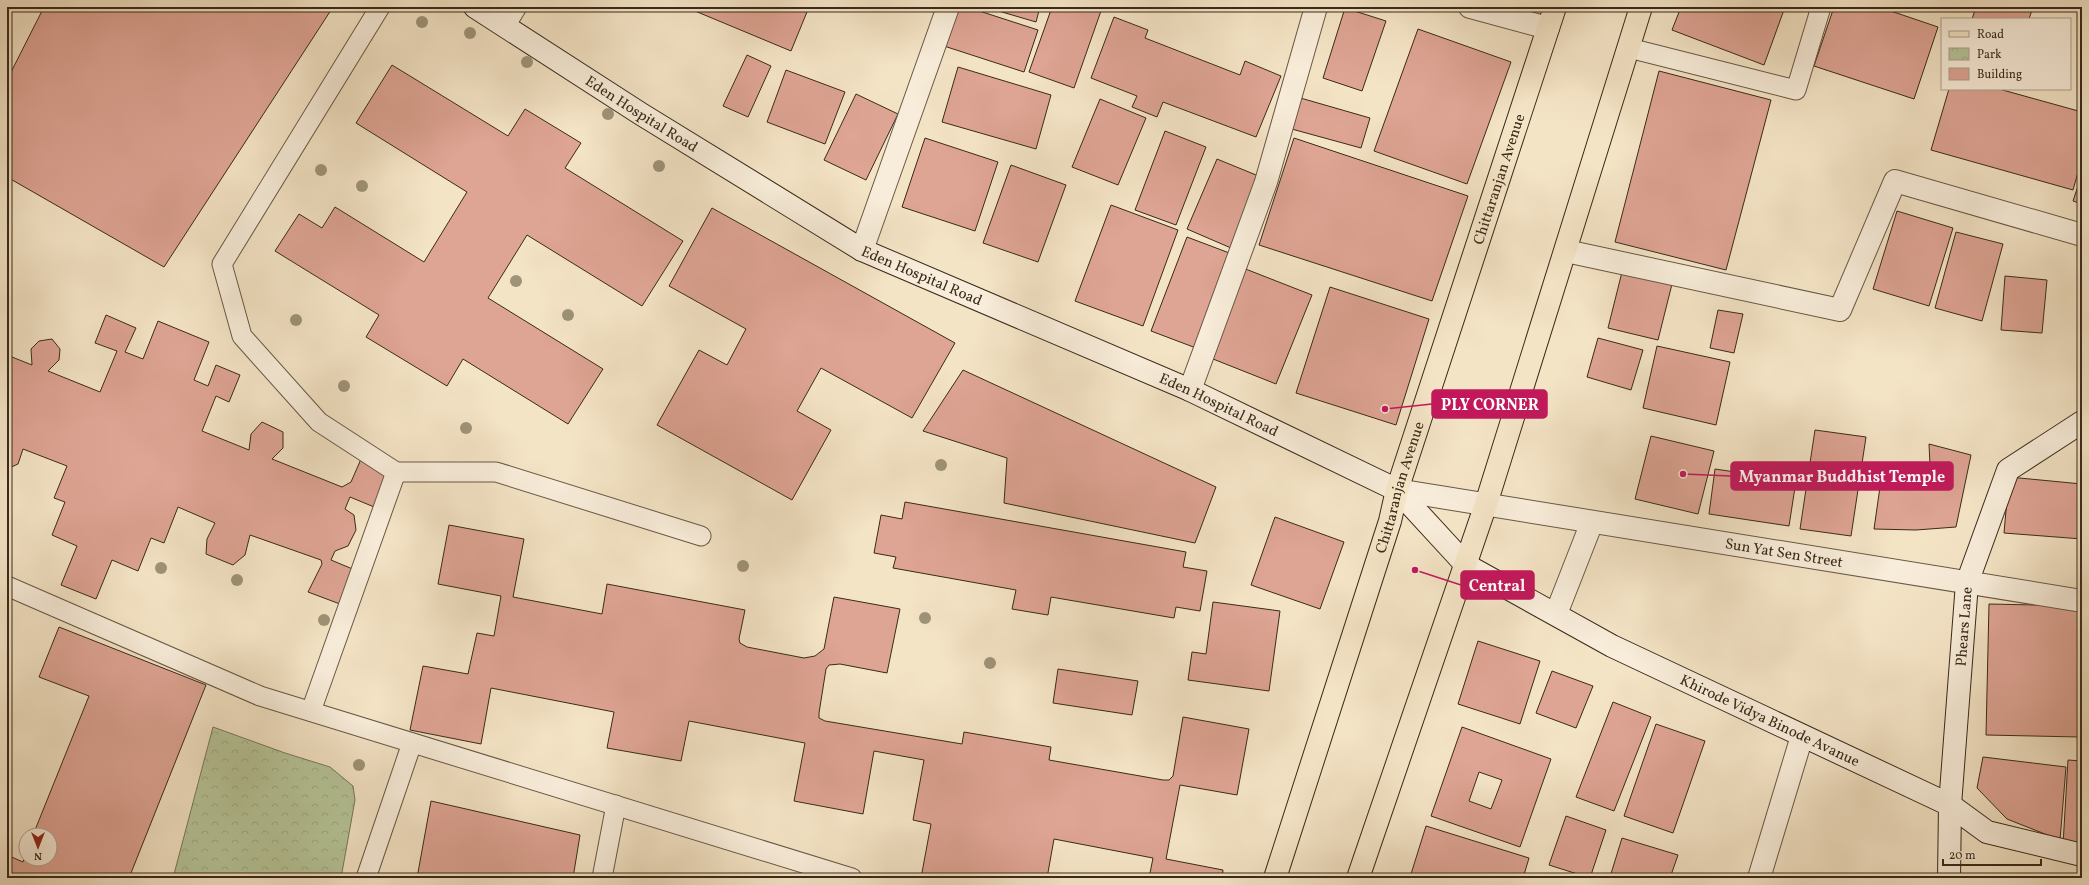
<svg xmlns="http://www.w3.org/2000/svg" width="2089" height="885" font-family="Vollkorn,serif">
<style>
.park{fill:url(#park-crowns);stroke:#787859}
.building{fill:#dea494;stroke:#392a19;fill-rule:evenodd}
.lines{fill:none;stroke-linecap:round;stroke-linejoin:round}
.lane-casing{stroke:#685844;stroke-width:21}
.street-casing{stroke:#685844;stroke-width:24}
.secondary-casing{stroke:#392a19;stroke-width:24}
.primary-casing{stroke:#392a19;stroke-width:24}
.lane{stroke:#f8edda;stroke-width:19}
.street{stroke:#f8edda;stroke-width:22}
.secondary{stroke:#f8edda;stroke-width:22}
.primary{stroke:#f4e4c6;stroke-width:22}
.tree{fill:#9e9378}
.labels{text-anchor:middle;stroke-width:3;stroke-linejoin:round;paint-order:stroke}
.street-label{font-size:15px;fill:#392a19;stroke:#f8edda}
.leader{fill:none;stroke:#c2185b;stroke-width:1.5}
.callout-dot{fill:#c2185b;stroke:#f8edda;stroke-width:1.5}
.callout{fill:#c2185b;stroke:#c2185b;stroke-width:1.5}
.callout-label{font-size:16px;text-anchor:middle;font-weight:bold;fill:#fff}
</style>
<defs>
<pattern id="park-crowns" width="20" height="18" patternUnits="userSpaceOnUse"><rect width="20" height="18" fill="#b6c599"/><path d="M2 6a3 3 0 1 1 6 0M12 15a3 3 0 1 1 6 0" fill="none" stroke="#9da983"/></pattern>
</defs>
<rect width="100%" height="100%" fill="#f4e4c6"/>
<filter id="stains"><feTurbulence type="fractalNoise" baseFrequency=".005" numOctaves="4"/><feColorMatrix values="0 0 0 0 .2 0 0 0 0 .09 0 0 0 0 .02 0 0 0 .5 -.17"/></filter>
<radialGradient id="worn" r=".72"><stop offset=".6" stop-color="#630" stop-opacity="0"/><stop offset="1" stop-color="#630" stop-opacity=".3"/></radialGradient>
<polygon class="park" points="213,727 285,753 330,767 353,786 355,800 341,878 173,878"/>
<g class="building">
<polygon points="44,7 333,7 164,267 7,177 7,80"/>
<polygon points="697,7 809,7 791,51 695,11"/>
<polygon points="957,7 967,7 1038,30 1024,72 944,46"/>
<polygon points="985,7 1040,7 1036,22"/>
<polygon points="1052,7 1102,8 1074,88 1029,72"/>
<polygon points="1681,7 1785,7 1764,65 1672,30"/>
<polygon points="1834,7 1879,7 1938,27 1914,99 1814,66"/>
<polygon points="1976,7 2033,7 2029,19 1972,19"/>
<polygon points="1345,8 1386,21 1362,91 1323,78"/>
<polygon points="1114,17 1148,30 1145,38 1240,75 1245,61 1281,76 1256,137 1163,102 1157,117 1132,107 1137,96 1091,78"/>
<polygon points="1418,29 1511,62 1467,184 1374,151"/>
<polygon points="747,55 771,66 748,117 723,106"/>
<polygon points="392,65 508,136 525,109 581,143 565,168 683,241 642,306 527,235 488,298 603,369 568,424 463,359 447,386 366,337 379,315 275,251 299,214 322,228 335,207 424,262 467,192 356,123"/>
<polygon points="958,67 1051,95 1036,149 942,122"/>
<polygon points="786,70 845,92 825,144 767,122"/>
<polygon points="1659,71 1771,100 1726,270 1615,242"/>
<polygon points="1949,89 1999,89 2082,112 2082,158 2073,190 1931,150"/>
<polygon points="856,94 898,114 866,180 824,160"/>
<polygon points="1297,97 1370,118 1361,148 1288,128"/>
<polygon points="1100,99 1146,118 1118,185 1072,167"/>
<polygon points="1165,131 1206,147 1176,225 1135,210"/>
<polygon points="925,138 998,162 975,231 902,207"/>
<polygon points="1294,138 1468,196 1432,301 1259,245"/>
<polygon points="1217,159 1261,177 1231,248 1187,229"/>
<polygon points="1011,165 1066,185 1038,262 983,243"/>
<polygon points="2081,177 2082,177 2082,204 2073,201"/>
<polygon points="1111,205 1178,230 1143,326 1075,301"/>
<polygon points="712,208 955,343 912,418 821,368 797,411 831,430 792,500 657,425 699,350 727,365 746,329 669,286"/>
<polygon points="1897,211 1953,228 1929,306 1873,289"/>
<polygon points="1956,232 2003,244 1982,321 1935,308"/>
<polygon points="1187,237 1232,254 1196,348 1151,331"/>
<polygon points="1624,264 1674,276 1658,340 1608,328"/>
<polygon points="1243,268 1312,295 1276,384 1208,357"/>
<polygon points="2005,276 2047,280 2042,333 2001,330"/>
<polygon points="1330,287 1429,319 1396,425 1296,393"/>
<polygon points="1718,310 1743,314 1734,353 1710,348"/>
<polygon points="106,315 136,328 125,352 143,359 158,321 209,342 194,380 208,386 216,365 240,375 229,402 216,396 202,431 249,450 251,434 262,422 283,432 283,448 272,459 342,487 351,482 361,459 394,472 379,509 350,497 345,509 354,515 356,530 348,546 335,551 331,560 355,570 340,604 308,592 322,564 321,560 250,535 245,555 233,565 206,554 207,539 215,523 178,507 164,543 151,538 138,571 112,560 96,599 61,585 77,546 52,535 65,502 54,498 67,466 23,449 18,464 7,469 7,355 32,365 31,349 39,341 52,339 60,349 59,360 48,371 100,392 117,351 95,343"/>
<polygon points="1598,338 1643,350 1631,390 1587,377"/>
<polygon points="1657,346 1730,362 1716,425 1643,408"/>
<polygon points="963,370 1216,487 1195,543 1004,503 1007,458 923,431"/>
<polygon points="1815,430 1866,437 1851,536 1800,529"/>
<polygon points="1651,436 1714,451 1698,514 1635,499"/>
<polygon points="1929,444 1971,455 1956,527 1916,530 1874,529 1883,466 1930,465"/>
<polygon points="1715,469 1796,481 1789,526 1709,514"/>
<polygon points="2009,477 2082,484 2082,539 2004,533"/>
<polygon points="905,502 1186,552 1183,567 1207,571 1200,611 1176,607 1174,618 1051,597 1048,615 1012,609 1016,590 893,568 896,557 874,553 881,515 902,519"/>
<polygon points="1275,517 1344,542 1320,609 1251,585"/>
<polygon points="449,525 524,539 513,597 602,614 607,584 745,610 739,639 740,643 747,647 804,658 815,656 824,649 834,597 900,609 887,673 840,664 829,665 826,669 819,713 819,718 825,721 962,744 964,732 1051,747 1049,760 1163,780 1169,780 1173,776 1183,717 1249,729 1237,795 1180,785 1166,859 1223,870 1222,878 1149,878 1153,858 1054,839 1047,878 921,878 931,824 913,820 924,760 874,751 863,814 794,801 805,743 689,721 681,761 607,748 614,712 491,688 481,744 410,730 423,666 468,674 477,633 494,636 501,596 438,584"/>
<polygon points="1213,602 1280,611 1269,691 1188,680 1192,652 1206,654"/>
<polygon points="1989,604 2082,606 2080,737 1986,735"/>
<polygon points="59,627 206,685 129,878 7,878 7,855 23,862 26,853 26,859 50,859 50,835 33,835 89,696 39,677"/>
<polygon points="1478,641 1540,661 1520,724 1458,704"/>
<polygon points="1058,669 1138,681 1132,715 1053,703"/>
<polygon points="1552,671 1593,686 1576,728 1536,713"/>
<polygon points="1613,702 1651,717 1614,811 1576,797"/>
<polygon points="1656,724 1705,741 1673,833 1624,816"/>
<path d="M1462 727 1551 759 1520 847 1431 816ZM1479 772 1502 780 1491 809 1469 801Z"/>
<polygon points="1983,757 2066,767 2060,840 2007,819 1977,788"/>
<polygon points="2068,760 2082,761 2082,846 2063,845"/>
<polygon points="431,801 580,835 573,878 417,878"/>
<polygon points="1566,816 1606,830 1590,878 1549,865"/>
<polygon points="1426,826 1529,858 1523,878 1426,878 1411,874"/>
<polygon points="1622,838 1678,855 1670,878 1610,877"/>
</g>
<g class="lines">
<defs>
<g id="lane">
<polyline points="380,7 222,264 242,336 319,422 396,472 496,472 701,536"/>
<polyline points="1629,48 1796,90 1821,7"/>
<polyline points="7,586 260,696 852,878"/>
<polyline points="311,711 396,472"/>
<polyline points="366,878 412,743"/>
<polyline points="602,878 616,805"/>
</g>
<g id="street">
<polyline points="1470,7 1548,28"/>
<polyline points="504,25 515,7"/>
<polyline points="862,250 948,7"/>
<polyline points="1566,251 1840,310 1895,181 2082,235"/>
<polyline points="1190,390 1266,182 1316,7"/>
<path id="s1" d="M1397 490 2082 601"/>
<polyline points="1556,614 1592,522"/>
<polyline points="1759,878 1802,736"/>
</g>
<g id="secondary">
<path id="s2" d="M475 7 641 114 862 250 1190 390 1397 490 1466 565 1612 646 1950 805 1987 832 2082 855"/>
<path id="s3" d="M1949 878 1950 805 1967 583 2008 470 2082 422"/>
</g>
<g id="primary">
<path id="s4" d="M1275 878 1390 521 1397 490 1555 7"/>
<polyline points="1358,878 1486,504 1641,7"/>
</g>
</defs>
<use href="#lane" class="lane-casing"/>
<use href="#street" class="street-casing"/>
<use href="#secondary" class="secondary-casing"/>
<use href="#primary" class="primary-casing"/>
<use href="#lane" class="lane"/>
<use href="#street" class="street"/>
<use href="#secondary" class="secondary"/>
<use href="#primary" class="primary"/>
</g>
<g class="tree">
<circle cx="422" cy="22" r="6"/>
<circle cx="470" cy="33" r="6"/>
<circle cx="527" cy="62" r="6"/>
<circle cx="608" cy="114" r="6"/>
<circle cx="659" cy="166" r="6"/>
<circle cx="321" cy="170" r="6"/>
<circle cx="362" cy="186" r="6"/>
<circle cx="516" cy="281" r="6"/>
<circle cx="568" cy="315" r="6"/>
<circle cx="296" cy="320" r="6"/>
<circle cx="344" cy="386" r="6"/>
<circle cx="466" cy="428" r="6"/>
<circle cx="941" cy="465" r="6"/>
<circle cx="743" cy="566" r="6"/>
<circle cx="161" cy="568" r="6"/>
<circle cx="237" cy="580" r="6"/>
<circle cx="925" cy="618" r="6"/>
<circle cx="324" cy="620" r="6"/>
<circle cx="990" cy="663" r="6"/>
<circle cx="359" cy="765" r="6"/>
</g>
<g class="labels">
<g class="street-label">
<text dy="5" stroke="none"><textPath href="#s2" startOffset="198">Eden Hospital Road</textPath></text>
<text dy="5" stroke="none"><textPath href="#s4" startOffset="734">Chittaranjan Avenue</textPath></text>
<text dy="5" stroke="none"><textPath href="#s2" startOffset="522">Eden Hospital Road</textPath></text>
<text dy="5" stroke="none"><textPath href="#s2" startOffset="846">Eden Hospital Road</textPath></text>
<text dy="5" stroke="none"><textPath href="#s4" startOffset="410">Chittaranjan Avenue</textPath></text>
<text dy="5" stroke="none"><textPath href="#s1" startOffset="392">Sun Yat Sen Street</textPath></text>
<text dy="5" stroke="none"><textPath href="#s3" startOffset="252">Phears Lane</textPath></text>
<text dy="5" stroke="none"><textPath href="#s2" startOffset="1487">Khirode Vidya Binode Avanue</textPath></text>
</g>
</g>
<path class="leader" d="M1385 409L1432 404M1683 474L1731 476M1415 570L1461 585"/>
<g class="callout-dot">
<circle cx="1385" cy="409" r="4"/>
<circle cx="1683" cy="474" r="4"/>
<circle cx="1415" cy="570" r="4"/>
</g>
<g class="callout">
<rect x="1432" y="390" width="115" height="28" rx="4"/>
<rect x="1731" y="462" width="222" height="28" rx="4"/>
<rect x="1461" y="571" width="73" height="28" rx="4"/>
</g>
<g class="callout-label">
<text x="1490" y="410">PLY CORNER</text>
<text x="1842" y="482">Myanmar Buddhist Temple</text>
<text x="1497" y="591">Central</text>
</g>
<rect width="2089" height="885" fill="none" stroke="#f4e4c6" stroke-width="24"/>
<rect x="8" y="8" width="2073" height="869" fill="none" stroke="#392a19" stroke-width="2"/>
<rect x="12" y="12" width="2065" height="861" fill="none" stroke="#392a19"/>
<rect x="1941" y="18" width="130" height="72" fill="#f8edda" stroke="#ac9f8d"/>
<rect x="1949" y="31" width="20" height="6" fill="#f4e4c6" stroke="#ac9f8d"/>
<text x="1977" y="38" font-size="12" fill="#392a19">Road</text>
<rect x="1949" y="48" width="20" height="12" fill="url(#park-crowns)" stroke="#ac9f8d"/>
<text x="1977" y="58" font-size="12" fill="#392a19">Park</text>
<rect x="1949" y="68" width="20" height="12" fill="#dea494" stroke="#ac9f8d"/>
<text x="1977" y="78" font-size="12" fill="#392a19">Building</text>
<g transform="translate(38 847) rotate(180)"><circle r="19" fill="#f8edda" stroke="#ac9f8d"/>
<path d="M0-3L7 15L0 10L-7 15Z" fill="#8f2418"/>
<text y="-6" font-size="11" font-weight="bold" text-anchor="middle" fill="#392a19">N</text>
</g>
<path d="M1943 859v6h98v-6" fill="none" stroke="#392a19" stroke-width="2"/>
<text x="1949" y="859" font-size="12" fill="#392a19" stroke="#f8edda" stroke-width="3" paint-order="stroke">20 m</text>
<rect width="100%" height="100%" filter="url(#stains)"/>
<rect width="100%" height="100%" fill="url(#worn)"/>
</svg>
